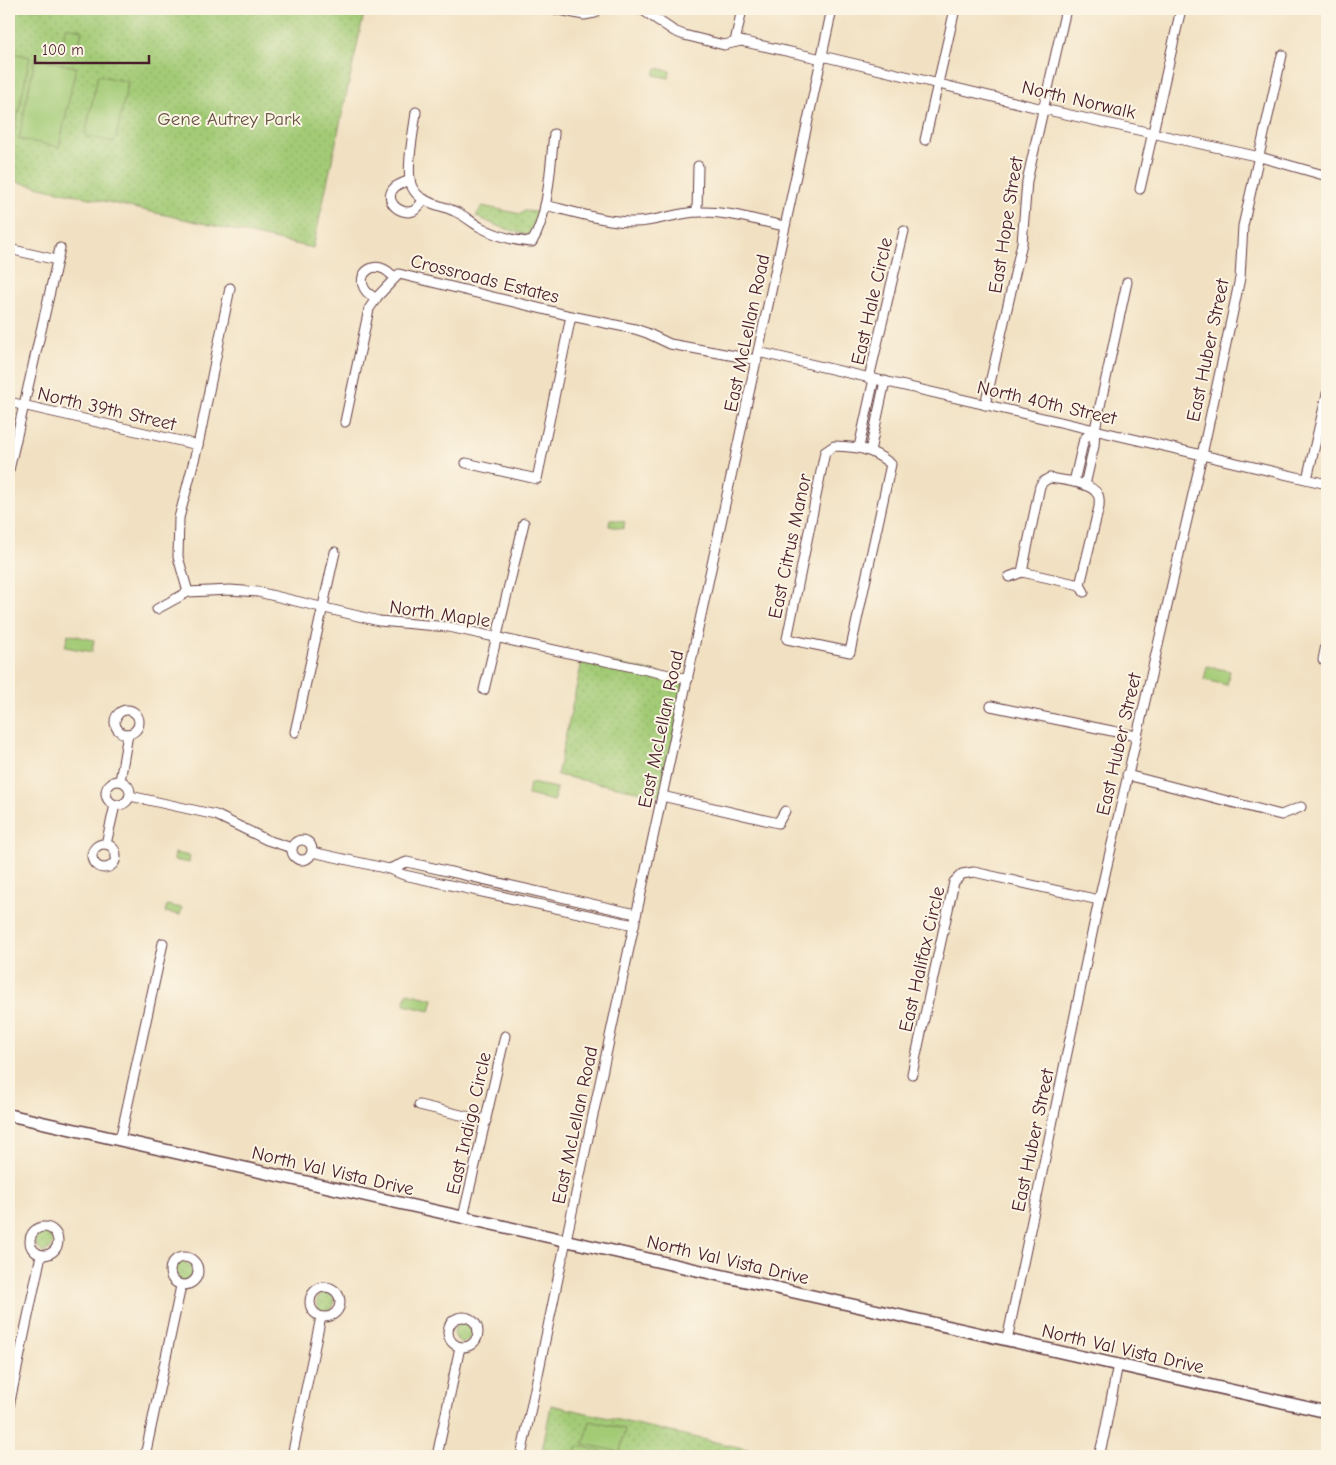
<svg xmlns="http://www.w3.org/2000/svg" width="1336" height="1465" font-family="'Comic Neue',sans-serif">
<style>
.grass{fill:url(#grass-dots);stroke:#767550}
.garden{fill:#a3cb76;stroke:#767550}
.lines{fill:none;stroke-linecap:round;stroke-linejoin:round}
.minor-casing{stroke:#633c42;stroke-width:11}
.major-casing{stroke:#633c42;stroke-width:14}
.minor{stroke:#fff;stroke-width:9}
.major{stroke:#fff;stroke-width:11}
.labels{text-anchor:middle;stroke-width:4;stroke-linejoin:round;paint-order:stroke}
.street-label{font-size:19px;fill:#4a1f2b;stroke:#fcf5e5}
.park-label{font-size:19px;fill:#655342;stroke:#fcf5e5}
</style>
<defs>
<pattern id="grass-dots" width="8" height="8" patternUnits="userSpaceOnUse" patternTransform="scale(1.25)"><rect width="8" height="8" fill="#a3cb76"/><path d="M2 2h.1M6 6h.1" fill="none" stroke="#8eae66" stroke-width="1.8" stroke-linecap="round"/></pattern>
</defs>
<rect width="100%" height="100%" fill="#fcf5e5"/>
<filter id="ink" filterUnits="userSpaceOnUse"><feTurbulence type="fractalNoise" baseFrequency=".02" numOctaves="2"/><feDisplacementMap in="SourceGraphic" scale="10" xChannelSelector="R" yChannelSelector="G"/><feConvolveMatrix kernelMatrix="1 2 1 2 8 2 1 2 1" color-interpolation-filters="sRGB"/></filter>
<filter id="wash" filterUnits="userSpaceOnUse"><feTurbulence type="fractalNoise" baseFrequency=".0096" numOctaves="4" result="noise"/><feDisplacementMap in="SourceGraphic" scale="20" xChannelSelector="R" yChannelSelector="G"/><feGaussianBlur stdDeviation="1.12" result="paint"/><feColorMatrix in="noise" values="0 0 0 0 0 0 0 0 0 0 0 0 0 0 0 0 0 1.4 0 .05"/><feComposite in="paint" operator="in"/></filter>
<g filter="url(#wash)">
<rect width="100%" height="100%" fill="#f1e1c2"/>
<g class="grass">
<polygon points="9,9 365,9 313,248 9,180"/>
<polygon points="482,206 521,214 524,211 540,212 533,231 527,235 497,226 476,216"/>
<polygon points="583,657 688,679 662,796 557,775"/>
<path d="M41 1232 50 1234 53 1241 51 1248 43 1253C35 1247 31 1238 41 1232Z"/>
<polygon points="181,1262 191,1264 194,1271 191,1278 183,1283 175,1273 176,1267"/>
<path d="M323 1293 332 1295 335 1302 332 1309 324 1314C316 1309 313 1299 323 1293Z"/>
<path d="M460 1323 469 1325 472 1332 470 1339 462 1344C454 1339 450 1329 460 1323Z"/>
<polygon points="551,1405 778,1456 541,1456"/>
</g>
<g class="garden">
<polygon points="66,27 82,30 77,54 61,51"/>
<polygon points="9,52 30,57 13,138 9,137"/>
<polygon points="35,58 76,67 59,147 19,139"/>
<polygon points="656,68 670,71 669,78 654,75"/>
<polygon points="98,75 128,82 115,142 85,136"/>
<polygon points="610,519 625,522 623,529 609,526"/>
<polygon points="68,634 94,640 92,652 65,647"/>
<polygon points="1207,666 1230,671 1227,685 1204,680"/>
<polygon points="530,783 557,788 554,801 528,795"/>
<polygon points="175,853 190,856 189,863 174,860"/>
<polygon points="167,905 182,908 180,915 165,912"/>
<polygon points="407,993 433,999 430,1011 404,1005"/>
<polygon points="590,1421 625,1429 620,1452 584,1444"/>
<polygon points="578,1446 601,1451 600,1456 575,1456"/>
</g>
</g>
<g filter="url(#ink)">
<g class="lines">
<defs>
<g id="minor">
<polyline points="555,9 584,15 595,13 597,9"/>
<polyline points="641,9 674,31 684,35 724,45 741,41 745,42 822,59"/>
<polyline points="735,42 742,9"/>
<polyline points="822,56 1043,109 1260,157 1327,176"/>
<path d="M416 112C414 130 405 171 412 187 420 204 440 204 454 211 464 215 471 222 480 227 495 235 515 241 532 242 549 215 550 166 554 134"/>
<polyline points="925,140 955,9"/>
<path d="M410 180C405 182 399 184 395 187 382 199 399 216 413 211 418 209 421 203 424 199"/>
<polyline points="1140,189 1181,9"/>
<path d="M545 205C570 211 609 223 635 222 656 222 679 212 699 212 728 211 757 221 785 226"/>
<polyline points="697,212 698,166"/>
<polyline points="9,249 57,260"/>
<path d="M376 299C373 296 368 294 366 291 353 274 377 255 394 278"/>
<polyline points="758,352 1327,484"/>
<polyline points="869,378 904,231"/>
<polyline points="9,402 198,445"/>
<polyline points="985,405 1022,243 1027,181 1066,9"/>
<polyline points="345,422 369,309 377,297 399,274 571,316 635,329 647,333 670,344 757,360"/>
<path d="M834 446C859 447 870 448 891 464L850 652 787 639 825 452Z"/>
<polyline points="859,447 874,379"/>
<polyline points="870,451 885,381"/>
<polyline points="466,463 537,479 571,316"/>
<polyline points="9,470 60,248"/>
<polyline points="1307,479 1327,394"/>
<polyline points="1074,482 1084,439 1095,429"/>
<polyline points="1085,485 1094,446 1095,429 1127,282"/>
<polyline points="1022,572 1080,585"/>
<path d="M1009 577 1022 572 1040 486 1043 482 1049 478C1062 480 1092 482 1098 495 1100 498 1099 504 1099 507L1080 585 1084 592"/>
<polyline points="188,592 178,557 179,518 198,445 230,288"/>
<polyline points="157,609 188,592 230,590 258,592 379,621 449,627 688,679"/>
<polyline points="1323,660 1327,640"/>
<polyline points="484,690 524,523"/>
<polyline points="991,706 1136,736"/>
<circle cx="127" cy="722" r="12"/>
<polyline points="295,732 335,552"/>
<polyline points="1127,775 1281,815 1301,807"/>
<circle cx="118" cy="793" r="12"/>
<polyline points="120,781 128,734"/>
<polyline points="130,796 216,815 267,840 292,848"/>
<polyline points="662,796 778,823 785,811"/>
<circle cx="302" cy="850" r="10"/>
<circle cx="104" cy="856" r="12"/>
<polyline points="106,844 115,805"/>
<polyline points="312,852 389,869 404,875 634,925"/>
<polyline points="389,869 407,862 636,914"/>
<polyline points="912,1074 954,882 962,874 974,872 1099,900"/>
<polyline points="419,1105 486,1121"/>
<polyline points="120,1140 163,943"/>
<polyline points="463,1217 505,1036"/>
<circle cx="44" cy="1241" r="14"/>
<circle cx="184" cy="1271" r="14"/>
<circle cx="325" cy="1302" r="15"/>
<circle cx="463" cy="1332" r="15"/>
<polyline points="1007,1340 1099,900 1202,455 1235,302 1240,278 1243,226 1282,55"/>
<polyline points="9,1406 41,1255"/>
<polyline points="145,1456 181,1286"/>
<polyline points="292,1456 321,1317"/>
<polyline points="437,1456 460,1347"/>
<polyline points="521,1456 566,1240 832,9"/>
<polyline points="1099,1456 1104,1436 1118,1364"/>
</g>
<polyline id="major" points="9,1115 1327,1412"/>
</defs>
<use href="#minor" class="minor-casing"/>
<use href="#major" class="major-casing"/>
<use href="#minor" class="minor"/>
<use href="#major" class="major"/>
</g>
</g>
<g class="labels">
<g class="street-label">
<text transform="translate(1079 99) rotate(13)" y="7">North Norwalk</text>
<text transform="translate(1005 225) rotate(-81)" y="7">East Hope Street</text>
<text transform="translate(485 278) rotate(14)" y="7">Crossroads Estates</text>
<text transform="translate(871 301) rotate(-77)" y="7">East Hale Circle</text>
<text transform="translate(746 333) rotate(-78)" y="7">East McLellan Road</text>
<text transform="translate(1207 350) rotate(-78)" y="7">East Huber Street</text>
<text transform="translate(1047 402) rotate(13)" y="7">North 40th Street</text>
<text transform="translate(107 408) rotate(13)" y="7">North 39th Street</text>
<text transform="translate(789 546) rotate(-78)" y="7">East Citrus Manor</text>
<text transform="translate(440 613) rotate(8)" y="7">North Maple</text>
<text transform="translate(660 729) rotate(-78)" y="7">East McLellan Road</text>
<text transform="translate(1118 744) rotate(-77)" y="7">East Huber Street</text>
<text transform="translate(921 959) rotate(-77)" y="7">East Halifax Circle</text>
<text transform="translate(468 1123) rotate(-77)" y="7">East Indigo Circle</text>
<text transform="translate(574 1125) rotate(-78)" y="7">East McLellan Road</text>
<text transform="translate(1032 1140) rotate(-78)" y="7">East Huber Street</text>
<text transform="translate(333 1170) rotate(13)" y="7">North Val Vista Drive</text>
<text transform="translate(728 1259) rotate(13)" y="7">North Val Vista Drive</text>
<text transform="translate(1123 1348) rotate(13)" y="7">North Val Vista Drive</text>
</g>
<g class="park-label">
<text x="229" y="125">Gene Autrey Park</text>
</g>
</g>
<rect width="1336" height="1465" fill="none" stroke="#fcf5e5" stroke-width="30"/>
<path d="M35 55v8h114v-8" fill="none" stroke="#4a1f2b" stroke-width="2.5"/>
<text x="42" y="55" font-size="15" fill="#4a1f2b" stroke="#fcf5e5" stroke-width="4" paint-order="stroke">100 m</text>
</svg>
